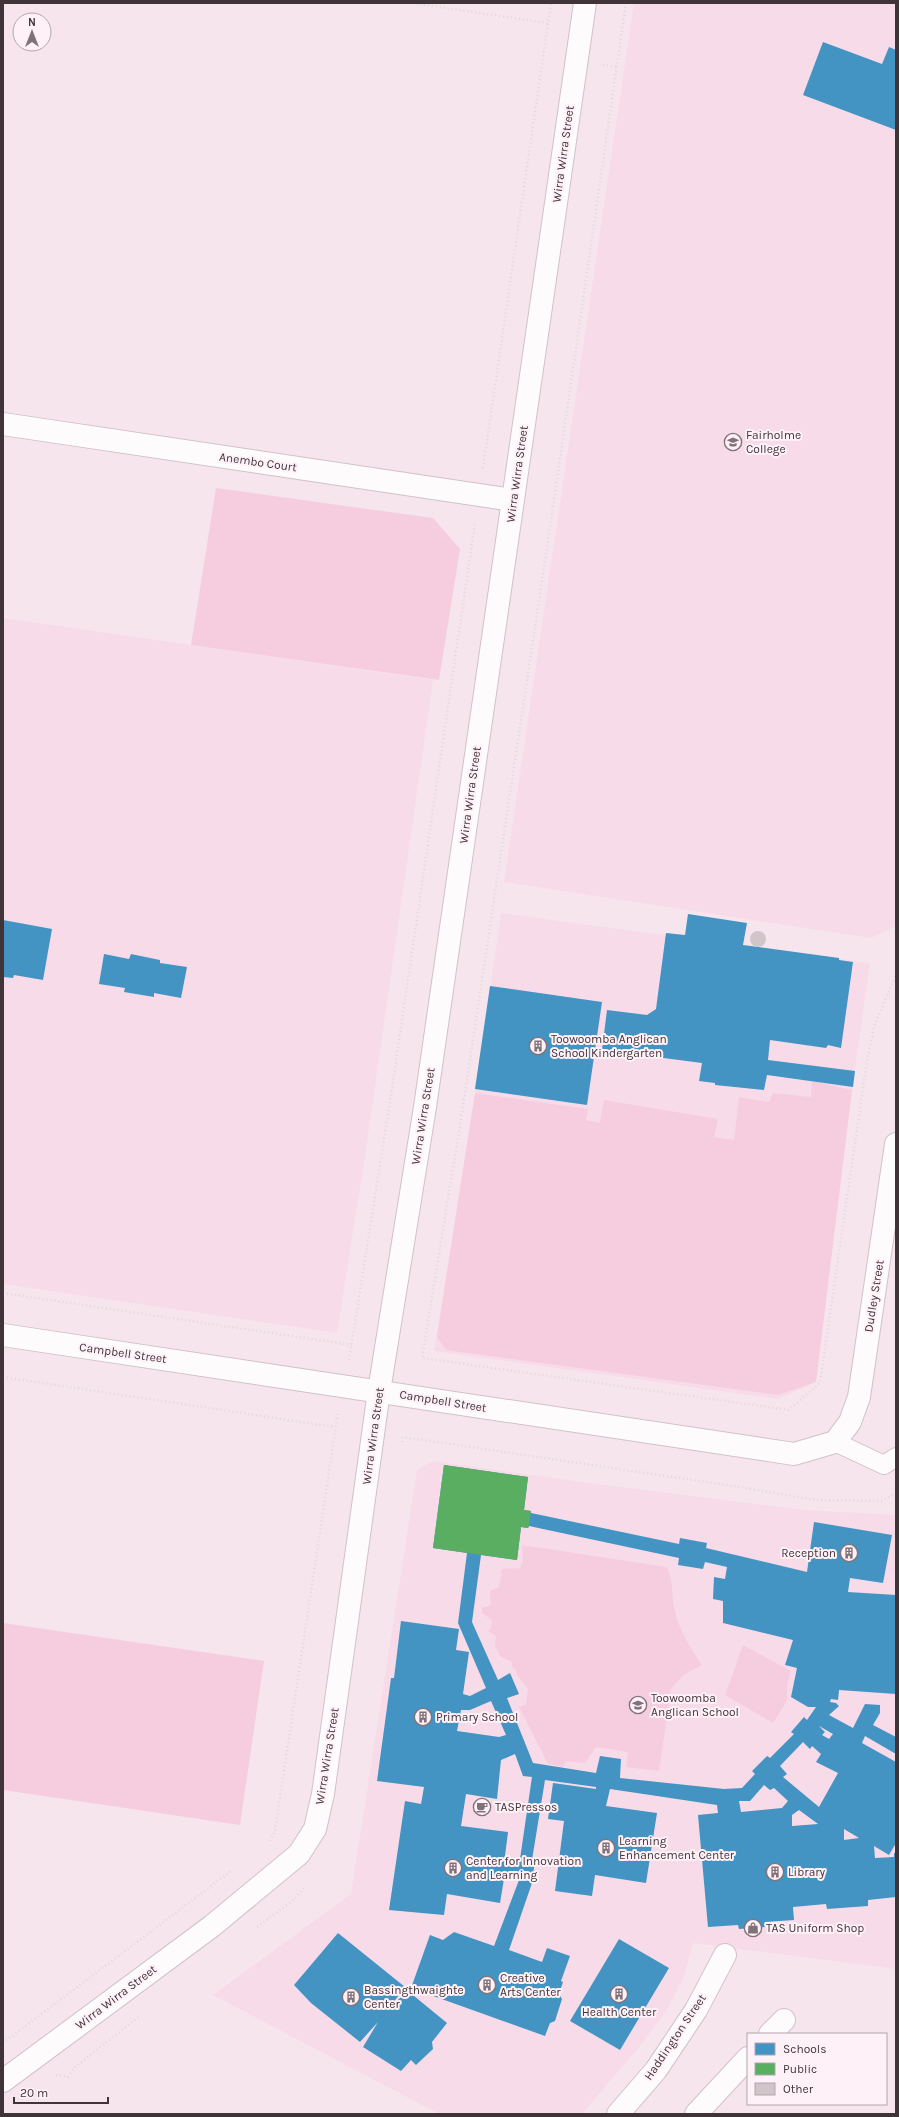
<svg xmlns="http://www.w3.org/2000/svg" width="899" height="2117" font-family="Karla,sans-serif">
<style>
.built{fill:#f8dbe8}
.green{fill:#f5cddf}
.schools{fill:#4393c3;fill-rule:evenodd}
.public{fill:#5aae61}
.building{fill:#d2c5ca}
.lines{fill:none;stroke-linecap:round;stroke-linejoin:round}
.service-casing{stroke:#d0c2c8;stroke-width:20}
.minor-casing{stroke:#d0c2c8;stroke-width:24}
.path{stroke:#ded9db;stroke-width:2.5;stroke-dasharray:1 3;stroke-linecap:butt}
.service{stroke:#fefbfc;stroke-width:18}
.minor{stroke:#fefbfc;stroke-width:22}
.labels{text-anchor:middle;stroke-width:4;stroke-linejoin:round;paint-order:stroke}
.street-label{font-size:12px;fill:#403439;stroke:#fef1f7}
.poi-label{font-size:12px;fill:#403439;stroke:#fef1f7;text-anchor:start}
</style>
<rect width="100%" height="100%" fill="#f7e5ed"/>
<g class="built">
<polygon points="634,3 896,3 896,926 871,938 504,882"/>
<polygon points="3,618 433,680 366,1149 337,1333 3,1284"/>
<polygon points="501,913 870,963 852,1090 816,1382 778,1399 434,1351 475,1093"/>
<polygon points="432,1461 582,1482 804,1510 896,1515 896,1969 693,1943 683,1979 666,2011 640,2046 582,2114 439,2114 213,1995 351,1894 417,1470"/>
</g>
<g class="green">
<polygon points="216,488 433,518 460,549 439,680 191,645"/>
<polygon points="812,1081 852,1090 816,1382 778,1395 446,1350 437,1337 475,1093 588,1109 586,1120 600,1123 604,1100 718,1119 714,1137 734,1140 739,1097 769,1102 773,1093 811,1097"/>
<path d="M522 1545 667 1567C674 1583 671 1596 675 1612 680 1632 691 1649 702 1665L683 1675 671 1689 659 1771 626 1767 628 1752 596 1747 585 1763 566 1761 563 1767 548 1764 519 1707 526 1705 528 1689 518 1676 515 1669 512 1667V1662L500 1656 495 1646 496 1636 488 1631 491 1628 492 1620 482 1613V1607H487L491 1604 490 1591 499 1587 502 1569 520 1568 523 1561Z"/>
<polygon points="3,1623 264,1661 240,1825 3,1790"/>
<polygon points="743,1645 791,1671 787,1685 787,1701 773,1723 725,1695"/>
</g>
<g class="schools">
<polygon points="823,42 882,64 889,47 896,50 896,130 803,95"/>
<polygon points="688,914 747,923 743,945 839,958 839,960 853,962 841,1048 828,1045 826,1048 770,1040 768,1060 855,1071 853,1087 767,1075 764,1090 715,1085 715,1083 699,1081 702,1063 602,1050 607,1010 647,1015 656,1009 666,933 685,935"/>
<polygon points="3,920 52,929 43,980 14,975 13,978 3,977"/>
<polygon points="104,954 129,959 131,954 160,960 160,963 187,967 181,998 154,993 154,997 124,992 125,988 99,984"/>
<polygon points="490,986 602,1002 587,1105 475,1089"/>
<path d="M444 1465 528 1477 524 1510 531 1511V1513L679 1544 680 1538 707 1543 706 1548 807 1572 814 1522 892 1535 883 1583 850 1578 848 1592 896 1595V1694L839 1690 838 1700 831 1699 830 1702 836 1703 839 1706 829 1715 853 1728 865 1704 880 1705V1713L873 1725 896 1737V1754L865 1736 862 1743 896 1762V1843L889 1855 874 1846 875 1858 894 1857V1853H896V1897L868 1900V1906L827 1909 826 1904 793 1907 794 1920 765 1922V1927L739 1929 738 1925 708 1927 698 1815 718 1813 717 1805 610 1789 606 1806 657 1813 646 1883 595 1875 592 1896 555 1891 564 1821 548 1819 553 1783 596 1789V1787L545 1780 532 1860H535L532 1883 509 1950 542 1962 547 1948 570 1956 561 1981 563 1982 559 1994 562 1999 555 2021 550 2023 545 2036 411 1988 430 1935 443 1940 454 1932 494 1946 519 1880 504 1879 500 1903 447 1894 444 1915 389 1910 405 1801 421 1804 424 1787 377 1781 391 1678H394L401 1621 459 1629 456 1650 469 1652 463 1694 470 1696 486 1688 458 1623 467 1553 433 1548ZM529 1526 679 1558 678 1565 703 1569 705 1562 727 1567 725 1579 714 1577 713 1599 723 1601V1623L793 1640 785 1665 797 1668 791 1697 808 1707H816L807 1720 804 1717 791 1732 794 1734 770 1758 767 1756 752 1771 755 1774 742 1788 724 1789 620 1778 621 1759 600 1756 596 1773 533 1763 507 1698 519 1694 510 1673 498 1680 472 1622 481 1555 517 1560 521 1527 528 1528ZM491 1701 506 1735 499 1737 457 1731 461 1710H470ZM819 1726 833 1734 829 1739 822 1735 825 1732ZM803 1742 810 1749 812 1746 821 1754 816 1762 838 1773 819 1807 783 1777 787 1774 780 1766ZM515 1754 523 1776 532 1777 520 1859 505 1856 508 1832 461 1826 466 1794 497 1799 501 1760ZM764 1785 770 1790 774 1788 788 1801 782 1808 741 1812 739 1801H750ZM799 1810 818 1824 792 1826V1815ZM844 1829 859 1838 844 1840Z"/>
<polygon points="338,1933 405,1987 390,2007 408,1991 447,2023 432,2042 433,2049 416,2065 411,2060 401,2071 363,2047 378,2022 360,2042 311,2003 294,1985"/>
<polygon points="619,1939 669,1968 620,2050 570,2021"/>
</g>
<polygon class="public" points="444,1465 528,1477 524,1510 531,1511 529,1526 528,1528 521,1527 517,1560 433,1548"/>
<circle class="building" cx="758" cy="939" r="8"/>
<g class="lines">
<defs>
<polyline id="service" points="835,1442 884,1465 896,1457"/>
<g id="minor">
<polyline points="3,424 513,500"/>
<polyline points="3,1335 794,1454 835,1442 850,1422 859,1397 896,1144"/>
<polyline points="770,2034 784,2020"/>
<polyline points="3,2081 212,1926 299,1854 315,1829 323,1794 379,1391 425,1107 585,3"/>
<polyline points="618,2114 656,2070 696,2010 725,1955"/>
<polyline points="696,2114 748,2058"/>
</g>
</defs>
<use href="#service" class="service-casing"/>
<use href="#minor" class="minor-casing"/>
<g class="path">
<polyline points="412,3 548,23"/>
<polyline points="626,3 553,507 462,1113 422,1358 789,1410 820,1383 867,1061 874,1026 896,975"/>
<polyline points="603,65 616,67"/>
<polyline points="483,468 551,3"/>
<polyline points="3,1293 352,1345"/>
<polyline points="349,1360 390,1102 475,523"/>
<polyline points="3,1377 335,1427"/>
<polyline points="402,1442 403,1437 740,1487 815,1500 882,1501 896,1493"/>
<polyline points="270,1841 275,1831 338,1412"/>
<polyline points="257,1927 291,1902 305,1887"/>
<polyline points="3,2043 231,1871"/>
<polyline points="56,2075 68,2077 74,2068 141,2015"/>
</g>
<use href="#service" class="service"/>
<use href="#minor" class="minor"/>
</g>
<defs>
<symbol id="school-ring" viewBox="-11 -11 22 22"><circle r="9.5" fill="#fef1f7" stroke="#807278" stroke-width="1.5"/><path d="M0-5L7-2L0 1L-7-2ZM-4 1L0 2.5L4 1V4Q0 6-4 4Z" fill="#807278"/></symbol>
<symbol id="building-ring" viewBox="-11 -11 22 22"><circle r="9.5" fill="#fef1f7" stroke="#807278" stroke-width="1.5"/><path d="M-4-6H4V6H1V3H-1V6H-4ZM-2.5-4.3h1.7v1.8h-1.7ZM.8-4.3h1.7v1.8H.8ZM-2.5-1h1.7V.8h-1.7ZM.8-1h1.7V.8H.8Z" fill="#807278"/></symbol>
<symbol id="cafe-ring" viewBox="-11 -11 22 22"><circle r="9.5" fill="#fef1f7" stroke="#807278" stroke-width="1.5"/><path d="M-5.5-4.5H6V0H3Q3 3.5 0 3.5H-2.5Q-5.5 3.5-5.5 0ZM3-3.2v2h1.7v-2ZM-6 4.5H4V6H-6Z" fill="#807278"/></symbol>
<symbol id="shop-ring" viewBox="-11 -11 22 22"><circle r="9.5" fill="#fef1f7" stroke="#807278" stroke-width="1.5"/><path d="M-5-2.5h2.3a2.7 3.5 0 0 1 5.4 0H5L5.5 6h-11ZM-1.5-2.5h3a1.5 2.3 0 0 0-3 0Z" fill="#807278"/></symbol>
</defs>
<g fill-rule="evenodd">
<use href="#school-ring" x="723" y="432" width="20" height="20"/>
<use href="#building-ring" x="528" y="1036" width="20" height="20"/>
<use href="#building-ring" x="839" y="1543" width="20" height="20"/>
<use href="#school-ring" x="628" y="1695" width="20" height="20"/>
<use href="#building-ring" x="413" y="1707" width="20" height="20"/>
<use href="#cafe-ring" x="472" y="1797" width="20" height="20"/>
<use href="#building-ring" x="596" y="1838" width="20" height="20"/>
<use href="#building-ring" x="443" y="1858" width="20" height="20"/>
<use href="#building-ring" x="765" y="1862" width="20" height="20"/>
<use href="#shop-ring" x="743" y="1918" width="20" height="20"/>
<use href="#building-ring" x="477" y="1975" width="20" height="20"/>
<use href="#building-ring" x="609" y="1984" width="20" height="20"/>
<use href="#building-ring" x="341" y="1987" width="20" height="20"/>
</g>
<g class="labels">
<g class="street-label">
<text transform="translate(563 154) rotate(-82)" y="4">Wirra Wirra Street</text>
<text transform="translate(258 462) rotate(8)" y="4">Anembo Court</text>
<text transform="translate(517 474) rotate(-82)" y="4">Wirra Wirra Street</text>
<text transform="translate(470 795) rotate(-82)" y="4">Wirra Wirra Street</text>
<text transform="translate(423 1116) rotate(-81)" y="4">Wirra Wirra Street</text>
<text transform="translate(874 1296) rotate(-81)" y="4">Dudley Street</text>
<text transform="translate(123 1353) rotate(8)" y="4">Campbell Street</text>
<text transform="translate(443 1401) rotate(9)" y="4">Campbell Street</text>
<text transform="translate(373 1436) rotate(-82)" y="4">Wirra Wirra Street</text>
<text transform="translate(327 1756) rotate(-81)" y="4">Wirra Wirra Street</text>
<text transform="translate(116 1997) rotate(-37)" y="4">Wirra Wirra Street</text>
<text transform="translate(675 2037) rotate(-56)" y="4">Haddington Street</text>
</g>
<g class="poi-label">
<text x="746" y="439">Fairholme<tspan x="746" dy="14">College</tspan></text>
<text x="551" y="1043">Toowoomba Anglican<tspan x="551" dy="14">School Kindergarten</tspan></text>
<text x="836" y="1557" text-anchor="end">Reception</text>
<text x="651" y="1702">Toowoomba<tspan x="651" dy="14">Anglican School</tspan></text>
<text x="436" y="1721">Primary School</text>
<text x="495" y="1811">TASPressos</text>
<text x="619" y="1845">Learning<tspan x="619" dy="14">Enhancement Center</tspan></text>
<text x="466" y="1865">Center for Innovation<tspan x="466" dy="14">and Learning</tspan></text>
<text x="788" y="1876">Library</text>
<text x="766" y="1932">TAS Uniform Shop</text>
<text x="500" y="1982">Creative<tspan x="500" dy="14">Arts Center</tspan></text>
<text x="364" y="1994">Bassingthwaighte<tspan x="364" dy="14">Center</tspan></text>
<text x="619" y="2016" text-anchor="middle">Health Center</text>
</g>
</g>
<rect width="899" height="2117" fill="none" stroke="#403439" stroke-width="8"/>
<rect x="747" y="2033" width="140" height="72" fill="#fef1f7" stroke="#b2a5ab"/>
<rect x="755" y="2043" width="20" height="12" fill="#4393c3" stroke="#b2a5ab"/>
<text x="783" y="2053" font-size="12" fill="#403439">Schools</text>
<rect x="755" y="2063" width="20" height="12" fill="#5aae61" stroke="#b2a5ab"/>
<text x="783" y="2073" font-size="12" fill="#403439">Public</text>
<rect x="755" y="2083" width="20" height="12" fill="#d2c5ca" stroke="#b2a5ab"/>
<text x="783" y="2093" font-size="12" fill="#403439">Other</text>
<g transform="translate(32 32)"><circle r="19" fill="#fef1f7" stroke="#b2a5ab"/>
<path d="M0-3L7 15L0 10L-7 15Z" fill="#807278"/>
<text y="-6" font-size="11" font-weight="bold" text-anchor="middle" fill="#403439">N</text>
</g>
<path d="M14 2097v6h94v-6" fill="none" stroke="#403439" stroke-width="2"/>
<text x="20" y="2097" font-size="12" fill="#403439" stroke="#fef1f7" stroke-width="3" paint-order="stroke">20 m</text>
</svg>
